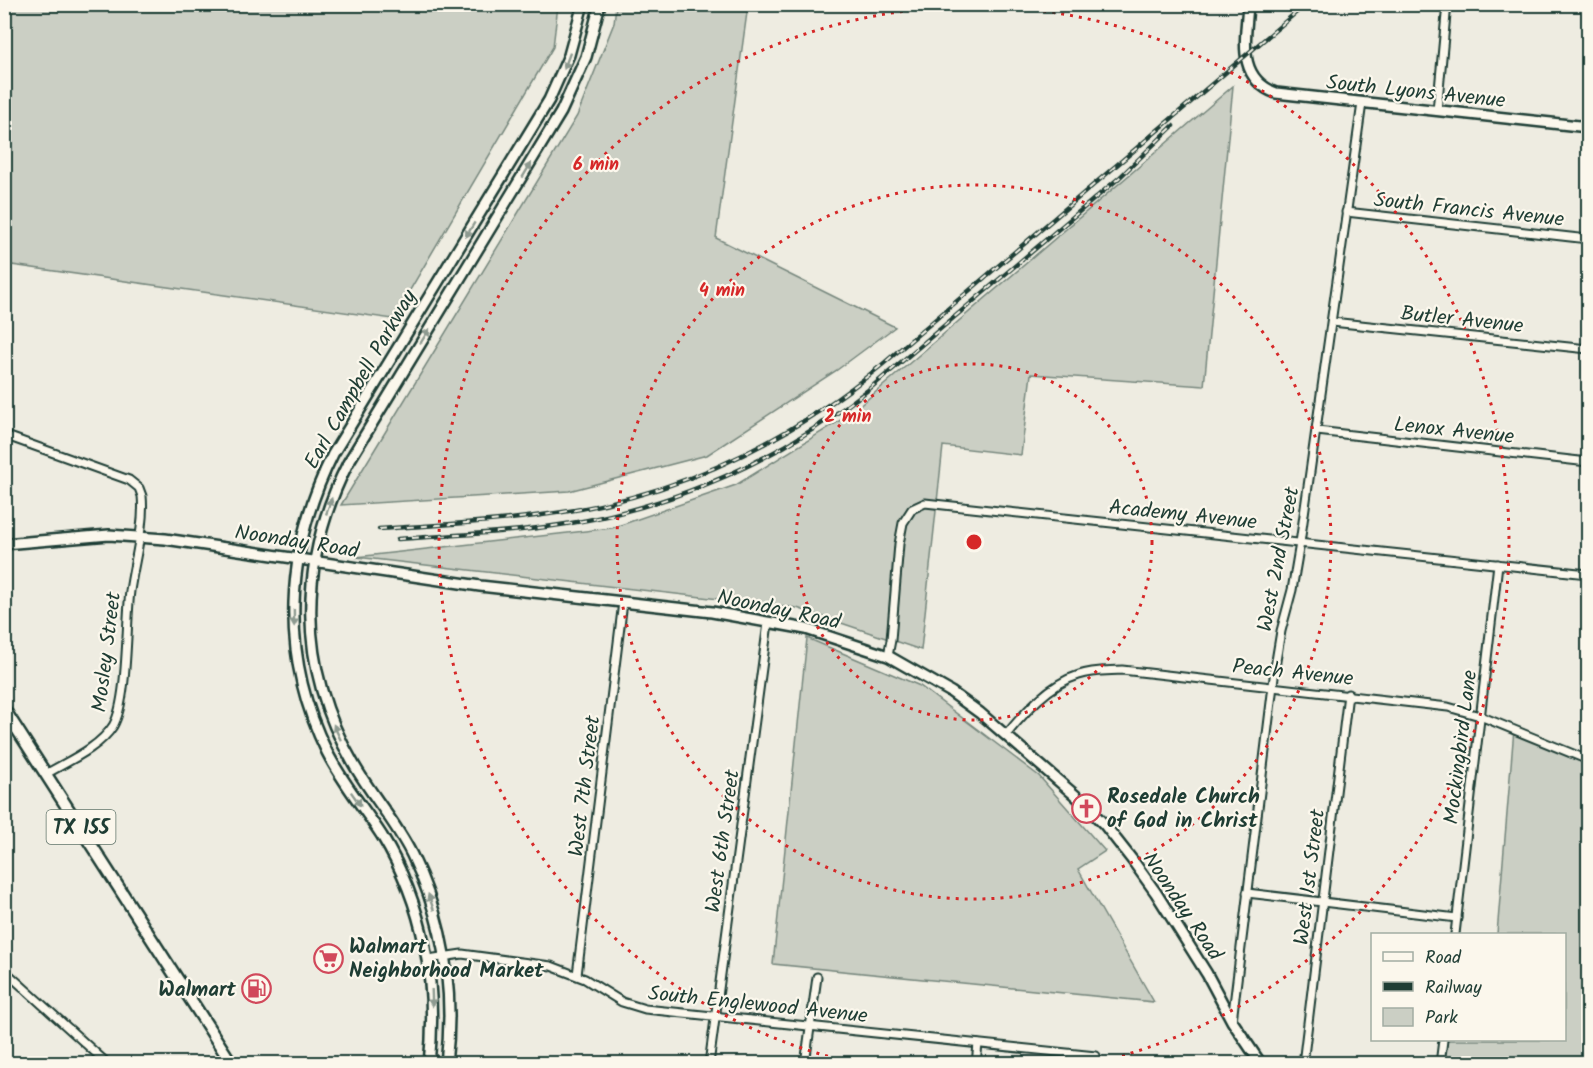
<svg xmlns="http://www.w3.org/2000/svg" width="1593" height="1068" font-family="Kalam,sans-serif">
<style>
.green{fill:#cbcfc4;stroke:#75867c;stroke-width:1.5}
.lines{fill:none;stroke-linecap:round;stroke-linejoin:round}
.street-casing{stroke:#1f3d34;stroke-width:11}
.secondary-casing{stroke:#1f3d34;stroke-width:14}
.primary-casing{stroke:#1f3d34;stroke-width:15}
.street{stroke:#fbf7ec;stroke-width:7}
.secondary{stroke:#fbf7ec;stroke-width:9}
.primary{stroke:#fbf7ec;stroke-width:10}
.rail-casing{stroke:#1f3d34;stroke-width:4.5}
.rail{stroke:#fbf7ec;stroke-width:2;stroke-dasharray:7;stroke-linecap:butt}
.oneway{fill:#8d9a90}
.ring{fill:none;stroke:#d62828;stroke-width:3;stroke-dasharray:3 6}
.labels{text-anchor:middle;stroke-width:4.5;stroke-linejoin:round;paint-order:stroke}
.shield{fill:#fbf7ec;stroke:#61756b;stroke-width:1.5}
.shield-label{font-size:20px;font-weight:bold;fill:#1f3d34}
.street-label{font-size:21px;fill:#1f3d34;stroke:#fbf7ec}
.poi-label{font-size:21px;font-weight:bold;fill:#1f3d34;stroke:#fbf7ec;text-anchor:start}
.centre{fill:#d62828;stroke:#fbf7ec;stroke-width:3}
.ring-label{font-size:18px;text-anchor:middle;font-weight:bold;fill:#d62828;stroke:#fbf7ec;stroke-width:4.5;stroke-linejoin:round;paint-order:stroke}
</style>
<rect width="100%" height="100%" fill="#eeece1"/>
<filter id="ink" filterUnits="userSpaceOnUse"><feTurbulence type="fractalNoise" baseFrequency=".0167" numOctaves="2"/><feDisplacementMap in="SourceGraphic" scale="12" xChannelSelector="R" yChannelSelector="G"/><feConvolveMatrix kernelMatrix="1 2 1 2 8 2 1 2 1" color-interpolation-filters="sRGB"/></filter>
<g filter="url(#ink)">
<g class="green">
<polygon points="5,4 558,4 558,5 553,47 393,319 5,264"/>
<polygon points="616,5 748,5 716,238 895,327 837,370 707,455 569,491 341,505 577,116 614,23"/>
<polygon points="1233,86 1204,386 1031,374 1021,455 943,446 921,650 797,608 356,557 612,528 736,485 849,415"/>
<polygon points="807,638 920,686 1039,776 1105,851 1078,869 1154,1002 773,964"/>
<polygon points="1514,729 1588,763 1588,1063 1440,1064 1443,1040 1564,1040 1564,934 1497,934"/>
</g>
<g class="lines">
<defs>
<g id="street">
<polyline points="1437,111 1447,4"/>
<polyline points="1346,212 1588,239"/>
<polyline points="1332,322 1588,349"/>
<polyline points="1317,431 1588,462"/>
<path d="M4 435 129 480 139 488 142 496C145 525 134 562 130 591 126 623 128 701 113 726 99 748 68 761 46 774"/>
<polyline points="888,656 891,640 899,544 903,523 912,509 925,503 1588,574"/>
<polyline points="4,734 16,726"/>
<path d="M1006 735C1025 712 1049 684 1079 675 1093 670 1108 671 1122 670L1448 707 1480 716 1588 760"/>
<polyline points="1247,893 1457,918"/>
<polyline points="1455,934 1498,564"/>
<polyline points="428,959 462,954 551,966 585,979 622,1002 645,1009 1096,1056 1095,1064"/>
<polyline points="4,970 108,1064"/>
<polyline points="577,975 623,602"/>
<polyline points="1232,1021 1276,661 1281,631 1292,590 1300,543 1362,103"/>
<polyline points="709,1064 768,623"/>
<polyline points="805,1064 817,977"/>
<polyline points="976,1064 978,1044"/>
<polyline points="1303,1064 1348,694"/>
<polyline points="1440,1064 1443,1040"/>
</g>
<g id="secondary">
<path d="M1248 4C1246 39 1236 78 1276 93L1588 127"/>
<polyline points="4,544 109,535 165,539 480,586 712,612 806,629 888,656 951,692 980,713 1076,796 1104,824 1133,861 1156,893 1207,974 1232,1021 1261,1064"/>
<path d="M429 1064C438 984 424 905 382 836 364 808 342 782 327 752 279 655 285 550 333 454L549 100 569 55 583 4"/>
<path d="M446 1064C455 991 444 921 412 855 396 822 371 795 353 763 297 666 298 562 348 463L561 112 586 57 600 4"/>
</g>
<polyline id="primary" points="4,709 232,1064"/>
</defs>
<use href="#street" class="street-casing"/>
<use href="#secondary" class="secondary-casing"/>
<use href="#primary" class="primary-casing"/>
<use href="#street" class="street"/>
<use href="#secondary" class="secondary"/>
<use href="#primary" class="primary"/>
<defs>
<g id="rail">
<path d="M379 529C433 525 488 523 542 515 670 499 784 445 883 364L1306 4"/>
<path d="M398 539C454 535 511 533 566 524 676 506 781 459 868 390L1119 178 1173 126"/>
</g>
</defs>
<use href="#rail" class="rail-casing"/>
<use href="#rail" class="rail"/>
</g>
<defs><path id="oneway-solid" d="M-6-.8H1V-3.2L6.5 0L1 3.2V.8H-6Z" transform="scale(1.5)"/></defs>
<g class="oneway">
<use href="#oneway-solid" transform="translate(567 61) rotate(110)"/>
<use href="#oneway-solid" transform="translate(527 170) rotate(-59)"/>
<use href="#oneway-solid" transform="translate(470 230) rotate(121)"/>
<use href="#oneway-solid" transform="translate(425 336) rotate(-58)"/>
<use href="#oneway-solid" transform="translate(329 506) rotate(-71)"/>
<use href="#oneway-solid" transform="translate(294 618) rotate(89)"/>
<use href="#oneway-solid" transform="translate(337 732) rotate(-115)"/>
<use href="#oneway-solid" transform="translate(356 799) rotate(55)"/>
<use href="#oneway-solid" transform="translate(431 902) rotate(-109)"/>
<use href="#oneway-solid" transform="translate(432 998) rotate(88)"/>
</g>
</g>
<g class="ring">
<circle cx="974" cy="542" r="178"/>
<circle cx="974" cy="542" r="357"/>
<path d="M854 1063A535 535 0 1 1 1094 1063"/>
</g>
<defs>
<symbol id="church-ring" viewBox="-11 -11 22 22"><circle r="9.5" fill="#fbf7ec" stroke="#d1495b" stroke-width="1.5"/><path d="M-1.2-6h2.4v3.5h3.3v2.4h-3.3V6h-2.4V-.1h-3.3v-2.4h3.3Z" fill="#d1495b"/></symbol>
<symbol id="supermarket-ring" viewBox="-11 -11 22 22"><circle r="9.5" fill="#fbf7ec" stroke="#d1495b" stroke-width="1.5"/><path d="M-6-5.5h2.5l.6 2H6L4.5 2H-2.5L-4.4-4H-6ZM-1.5 3.2a1.3 1.3 0 1 0 .1 0ZM3 3.2a1.3 1.3 0 1 0 .1 0Z" fill="#d1495b"/></symbol>
<symbol id="fuel-ring" viewBox="-11 -11 22 22"><circle r="9.5" fill="#fbf7ec" stroke="#d1495b" stroke-width="1.5"/><path d="M-5.5-6h7V0h2V4h1.3V-2.5L3-4.5l.8-.8L6-3V5H2.5V1h-1V6h-7ZM-4.2-4.7v3.2H.2V-4.7Z" fill="#d1495b"/></symbol>
</defs>
<g fill-rule="evenodd">
<use href="#church-ring" x="1070" y="792" width="33" height="33"/>
<use href="#supermarket-ring" x="312" y="942" width="33" height="33"/>
<use href="#fuel-ring" x="240" y="972" width="33" height="33"/>
</g>
<g class="labels">
<rect class="shield" x="46.5" y="810" width="69" height="34" rx="4.5"/>
<g class="shield-label">
<text x="81" y="834">TX 155</text>
</g>
<g class="street-label">
<text transform="translate(1416 91) rotate(6)" y="7">South Lyons Avenue</text>
<text transform="translate(1469 209) rotate(6)" y="7">South Francis Avenue</text>
<text transform="translate(1462 319) rotate(6)" y="7">Butler Avenue</text>
<text transform="translate(360 379) rotate(-60)" y="7">Earl Campbell Parkway</text>
<text transform="translate(1454 430) rotate(6)" y="7">Lenox Avenue</text>
<text transform="translate(1183 514) rotate(6)" y="7">Academy Avenue</text>
<text transform="translate(297 541) rotate(9)" y="7">Noonday Road</text>
<text transform="translate(1278 559) rotate(-79)" y="7">West 2nd Street</text>
<text transform="translate(779 609) rotate(12)" y="7">Noonday Road</text>
<text transform="translate(106 652) rotate(-83)" y="7">Mosley Street</text>
<text transform="translate(1293 672) rotate(6)" y="7">Peach Avenue</text>
<text transform="translate(1460 747) rotate(-83)" y="7">Mockingbird Lane</text>
<text transform="translate(584 786) rotate(-83)" y="7">West 7th Street</text>
<text transform="translate(722 841) rotate(-82)" y="7">West 6th Street</text>
<text transform="translate(1309 877) rotate(-83)" y="7">West 1st Street</text>
<text transform="translate(1183 906) rotate(56)" y="7">Noonday Road</text>
<text transform="translate(758 1004) rotate(6)" y="7">South Englewood Avenue</text>
</g>
<g class="poi-label">
<text x="1107" y="803">Rosedale Church<tspan x="1107" dy="24">of God in Christ</tspan></text>
<text x="349" y="953">Walmart<tspan x="349" dy="24">Neighborhood Market</tspan></text>
<text x="236" y="996" text-anchor="end">Walmart</text>
</g>
</g>
<circle cx="974" cy="542" r="9" class="centre"/>
<g class="ring-label">
<text x="596" y="170">6 min</text>
<text x="722" y="296">4 min</text>
<text x="848" y="422">2 min</text>
</g>
<rect width="1593" height="1068" fill="none" stroke="#fbf7ec" stroke-width="24"/>
<rect x="12" y="12" width="1569" height="1044" fill="none" stroke="#1f3d34" stroke-width="2" filter="url(#ink)"/>
<rect x="1371" y="933" width="195" height="108" fill="#fbf7ec" stroke="#a3ada2" stroke-width="1.5"/>
<rect x="1383" y="952" width="30" height="9" fill="#fbf7ec" stroke="#a3ada2" stroke-width="1.5"/>
<text x="1425" y="963" font-size="18" fill="#1f3d34">Road</text>
<rect x="1383" y="982" width="30" height="9" fill="#1f3d34" stroke="#a3ada2" stroke-width="1.5"/>
<text x="1425" y="993" font-size="18" fill="#1f3d34">Railway</text>
<rect x="1383" y="1008" width="30" height="18" fill="#cbcfc4" stroke="#a3ada2" stroke-width="1.5"/>
<text x="1425" y="1023" font-size="18" fill="#1f3d34">Park</text>
</svg>
